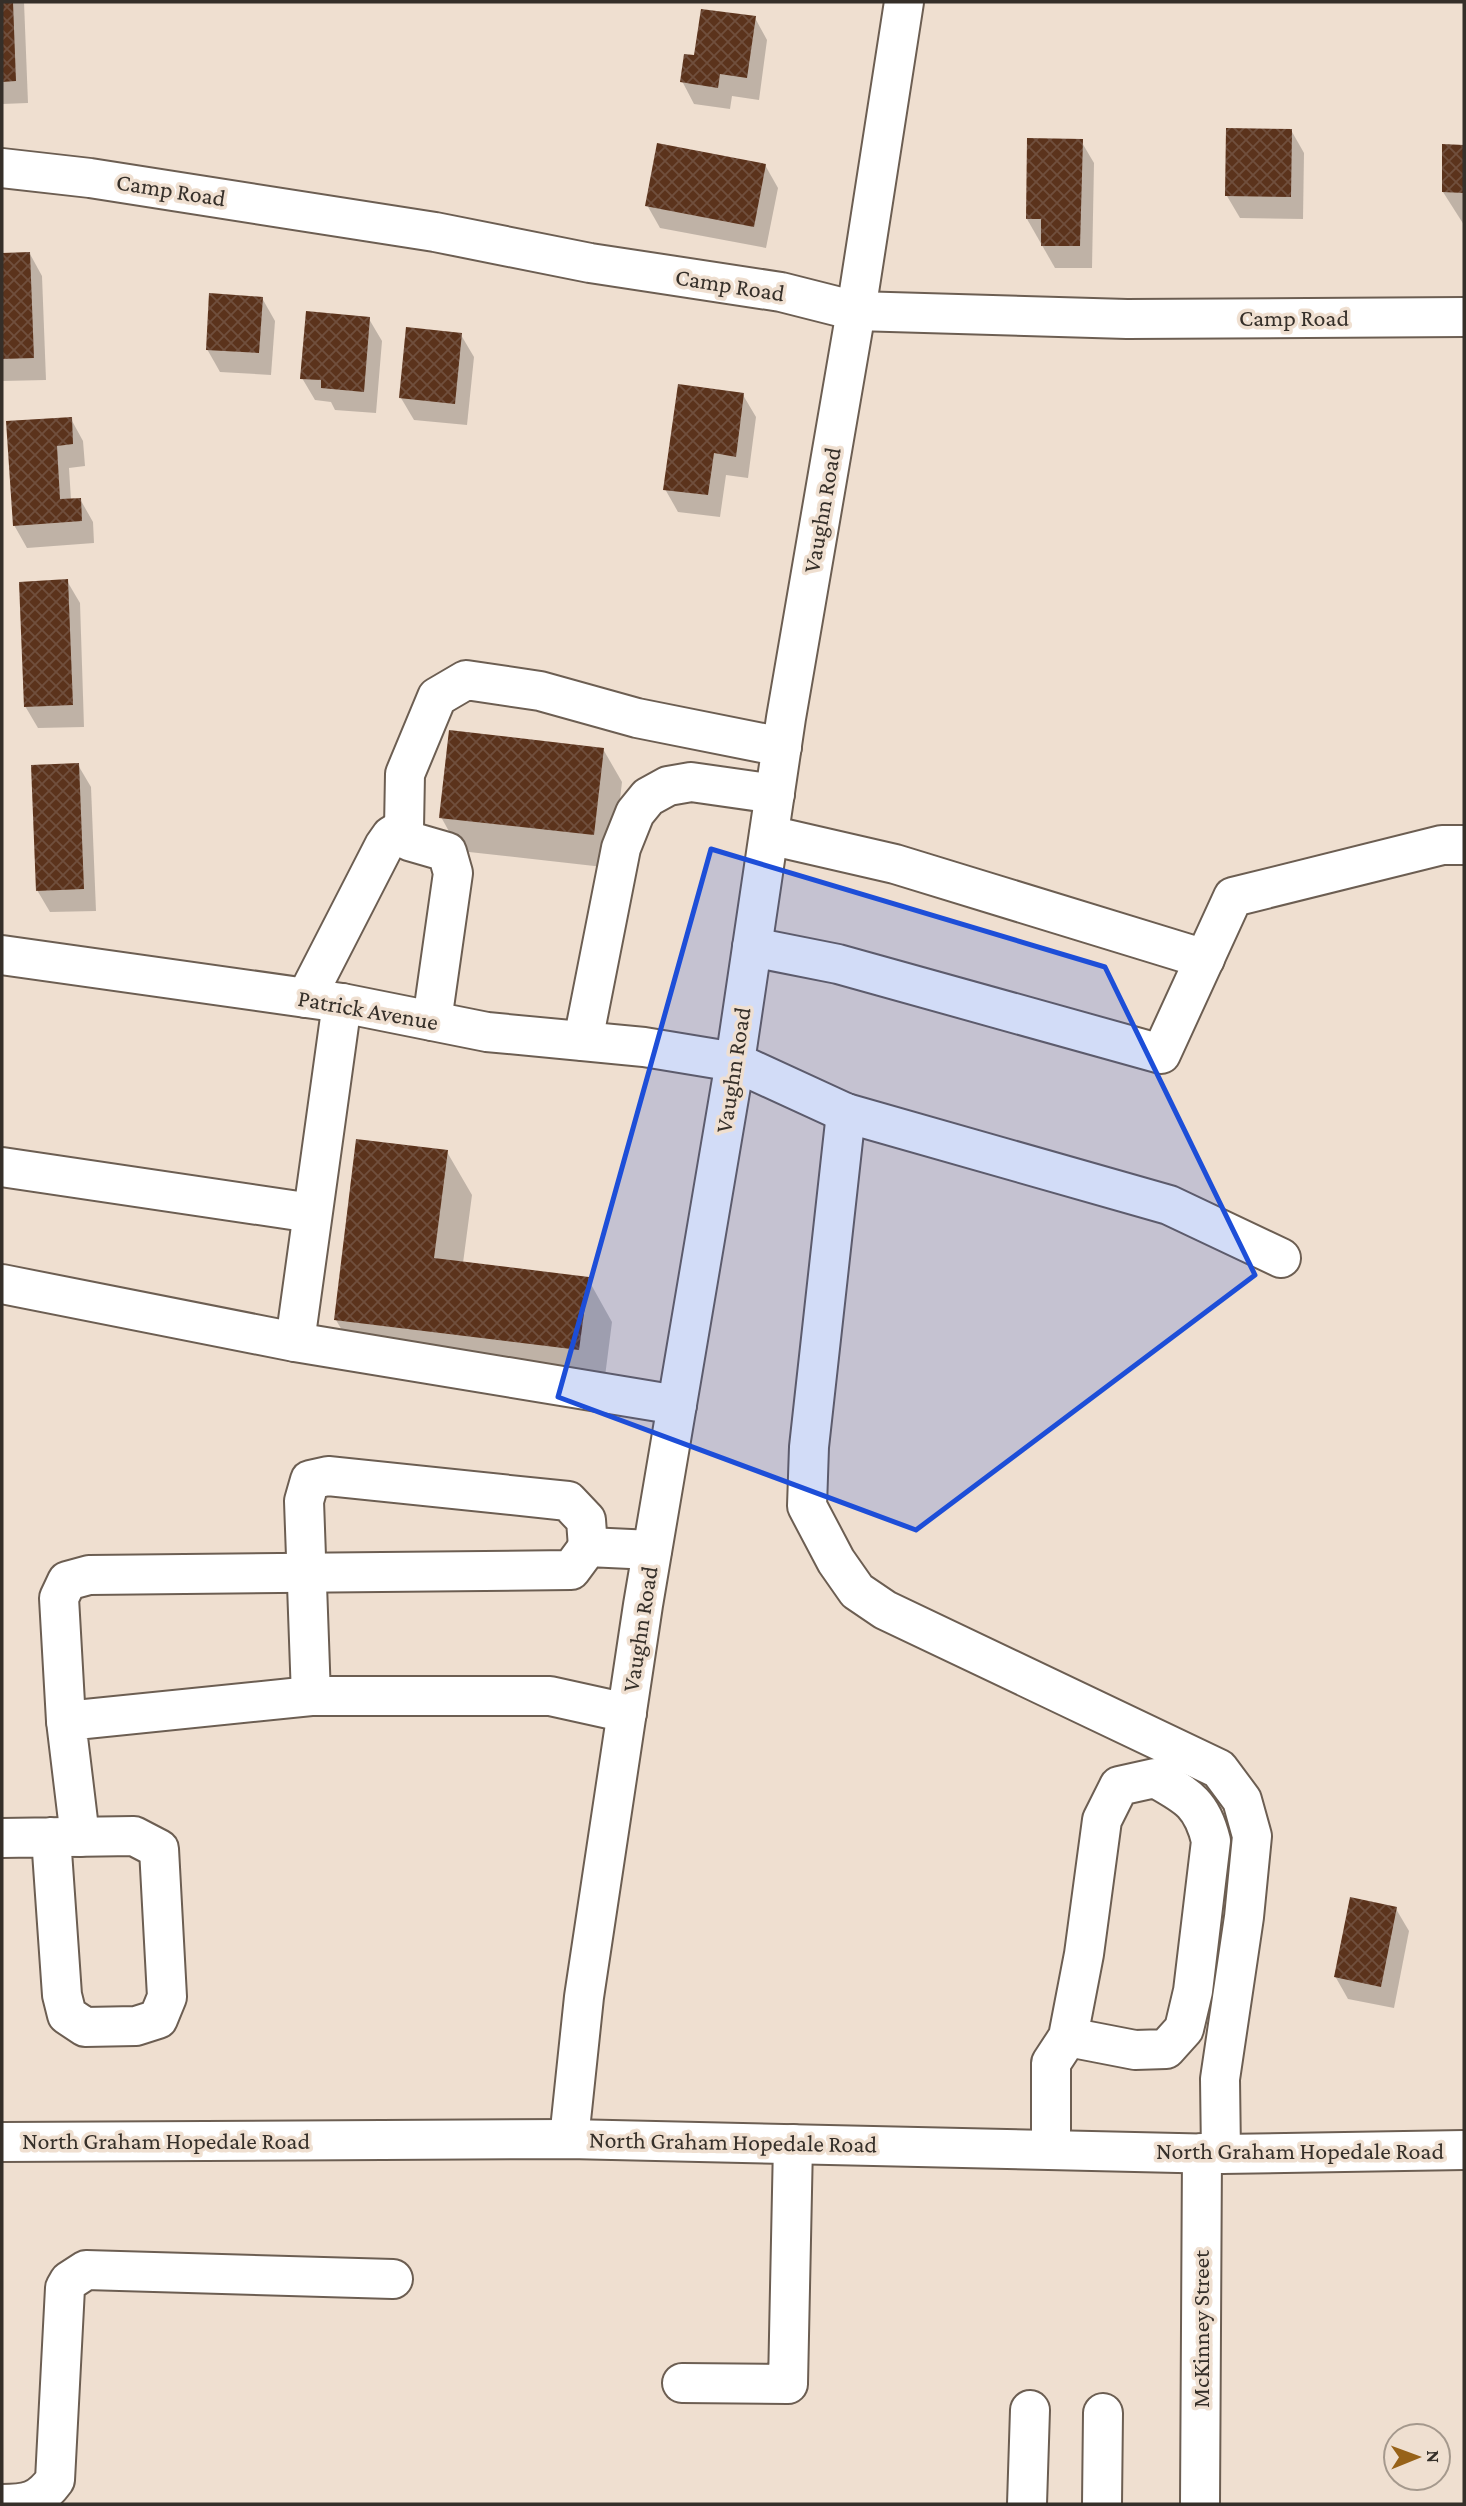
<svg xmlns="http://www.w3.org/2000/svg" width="1466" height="2506" font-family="'Crimson Pro',serif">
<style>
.shadow{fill:#0003}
.building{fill:url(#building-cross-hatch)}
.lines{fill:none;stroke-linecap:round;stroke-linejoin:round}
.minor-casing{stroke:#6c5e52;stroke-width:42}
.minor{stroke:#fff;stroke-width:38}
.marked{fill:#1d4ed8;fill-opacity:0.2;stroke:#1d4ed8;stroke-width:5;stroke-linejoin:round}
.labels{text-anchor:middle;stroke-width:7;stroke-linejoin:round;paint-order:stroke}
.street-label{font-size:24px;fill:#352f29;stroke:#efdfd0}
</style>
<defs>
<pattern id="building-cross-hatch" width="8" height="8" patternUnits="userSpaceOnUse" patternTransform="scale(1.75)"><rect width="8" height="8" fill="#5b331c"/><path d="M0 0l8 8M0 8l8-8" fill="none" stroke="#704f3d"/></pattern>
</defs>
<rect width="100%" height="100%" fill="#efdfd0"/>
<g class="shadow">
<polygon points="2,2 24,2 28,103 2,104"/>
<polygon points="755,18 767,40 759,100 732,96 730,109 694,104 682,81 696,57"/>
<polygon points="1291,130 1304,153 1303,219 1240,218 1227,196"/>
<polygon points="1081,141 1094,163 1092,268 1055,268 1027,219"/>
<polygon points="1444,146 1464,146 1464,225 1443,192"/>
<polygon points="765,165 778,188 766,248 660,228 647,205"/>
<polygon points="30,254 42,276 46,380 2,381 2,255"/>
<polygon points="262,298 275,321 271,375 220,372 207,349"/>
<polygon points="369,319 382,341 376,413 335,410 331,402 315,400 302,378"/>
<polygon points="461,335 474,357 467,425 414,420 401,398"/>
<polygon points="743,395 756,417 748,478 726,475 720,517 678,512 665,489"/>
<polygon points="71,419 83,441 85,466 69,468 71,500 80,499 93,522 94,543 27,548 14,525"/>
<polygon points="67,581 80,603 84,727 38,728 25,706"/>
<polygon points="603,749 622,782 612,868 460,851 441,817"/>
<polygon points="78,765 91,787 96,911 50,912 37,890"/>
<polygon points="447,1152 472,1195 463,1263 588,1279 612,1322 603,1392 361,1363 336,1320"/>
<polygon points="1396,1909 1409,1931 1394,2008 1348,1999 1335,1976"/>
</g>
<g class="building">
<polygon points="2,2 13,2 16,81 2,82"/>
<polygon points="701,9 756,16 747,78 720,74 718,88 680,82 684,54 694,55"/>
<polygon points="1226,128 1292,129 1291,197 1225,196"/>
<polygon points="1027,138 1083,139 1080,246 1041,246 1041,219 1026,219"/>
<polygon points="657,143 766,164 754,227 645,206"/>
<polygon points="1442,144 1464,145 1464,193 1442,192"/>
<polygon points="30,252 34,358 2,359 2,253"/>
<polygon points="209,293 263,297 259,353 206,350"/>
<polygon points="306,311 370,317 364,392 321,388 321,380 300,379"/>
<polygon points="406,327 462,333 455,404 399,398"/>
<polygon points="678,384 744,393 736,457 714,453 708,495 663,490"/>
<polygon points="72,417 73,444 57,446 60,499 81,498 82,521 13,526 6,421"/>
<polygon points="68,579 73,705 24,707 19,582"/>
<polygon points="449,730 604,748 594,835 439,818"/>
<polygon points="79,763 84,889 36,891 31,765"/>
<polygon points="356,1139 448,1150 434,1258 589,1277 579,1350 334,1320"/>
<polygon points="1350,1897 1397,1907 1381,1987 1334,1977"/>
</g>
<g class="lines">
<defs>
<g id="minor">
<polyline points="2,168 90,178 435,232 590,263 781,292 856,311 1127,319 1464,317"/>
<polyline points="769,835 895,864 1205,959"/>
<polyline points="752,947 838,964 1161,1054 1233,897 1442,845 1464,845"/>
<polyline points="2,955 342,1003 487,1032 644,1047 735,1062 846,1113 1169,1205 1281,1258"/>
<polyline points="306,998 384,846 391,836 404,828"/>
<polyline points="432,1021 453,873 447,852 409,841 404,828 405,774 437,697 466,680 540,691 637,718 782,747"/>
<polyline points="583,1041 621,848 635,813 648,797 668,786 691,782 775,794"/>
<polyline points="846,1113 809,1447 807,1506 836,1561 857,1591 885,1610 1219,1769 1242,1800 1252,1836 1244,1917 1220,2079 1221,2154"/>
<polyline points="2,1167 312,1213"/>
<polyline points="2,1284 295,1342 677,1405"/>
<polyline points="295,1342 342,1003"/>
<polyline points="311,1696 304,1501 310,1480 328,1476 568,1501 586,1520 588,1547"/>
<polyline points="66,1721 59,1598 67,1581 89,1575 571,1570 588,1547 652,1550"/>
<polyline points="80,1837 66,1721 311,1696 550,1696 627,1713"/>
<polyline points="2,1838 134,1836 159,1849 167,1997 158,2019 136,2026 85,2027 67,2015 62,1995 51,1837"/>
<polyline points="569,2139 584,1997 643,1605 735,1062 786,718 856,311 904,2"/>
<polyline points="2,2142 569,2139 1221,2154 1464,2150"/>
<path d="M1051 2149V2063L1068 2037 1084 1954 1102 1820 1119 1786 1155 1778C1187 1796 1202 1803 1211 1841L1193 1991 1184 2029 1166 2049 1135 2050 1068 2037"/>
<polyline points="682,2383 788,2384 793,2144"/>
<path d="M2 2504C27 2504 39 2502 55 2480L65 2288 69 2281 86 2270 393 2279"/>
<polyline points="1027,2504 1030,2410"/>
<polyline points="1102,2504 1103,2413"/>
<polyline points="1200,2504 1202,2153"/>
</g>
</defs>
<use href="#minor" class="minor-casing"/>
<use href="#minor" class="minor"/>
</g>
<path class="marked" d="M711 849 1105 967 1255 1275 916 1530 558 1397Z"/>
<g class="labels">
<g class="street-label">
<text transform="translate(171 190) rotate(9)" y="8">Camp Road</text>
<text transform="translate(730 285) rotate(9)" y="8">Camp Road</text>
<text x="1294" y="326">Camp Road</text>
<text transform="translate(822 510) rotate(-80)" y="8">Vaughn Road</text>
<text transform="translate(368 1010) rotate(10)" y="8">Patrick Avenue</text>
<text transform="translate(733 1070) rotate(-81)" y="8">Vaughn Road</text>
<text transform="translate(640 1629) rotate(-81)" y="8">Vaughn Road</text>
<text x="166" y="2149">North Graham Hopedale Road</text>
<text transform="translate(733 2142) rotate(1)" y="8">North Graham Hopedale Road</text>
<text x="1300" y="2159">North Graham Hopedale Road</text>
<text transform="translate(1201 2329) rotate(-90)" y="8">McKinney Street</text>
</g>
</g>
<rect width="1466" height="2506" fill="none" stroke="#352f29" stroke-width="7"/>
<g transform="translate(1417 2457) rotate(89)"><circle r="33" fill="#efdfd0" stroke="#a5998d" stroke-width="2"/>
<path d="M0-5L12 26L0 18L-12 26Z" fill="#976219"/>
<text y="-10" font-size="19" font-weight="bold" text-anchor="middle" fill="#352f29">N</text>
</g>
</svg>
